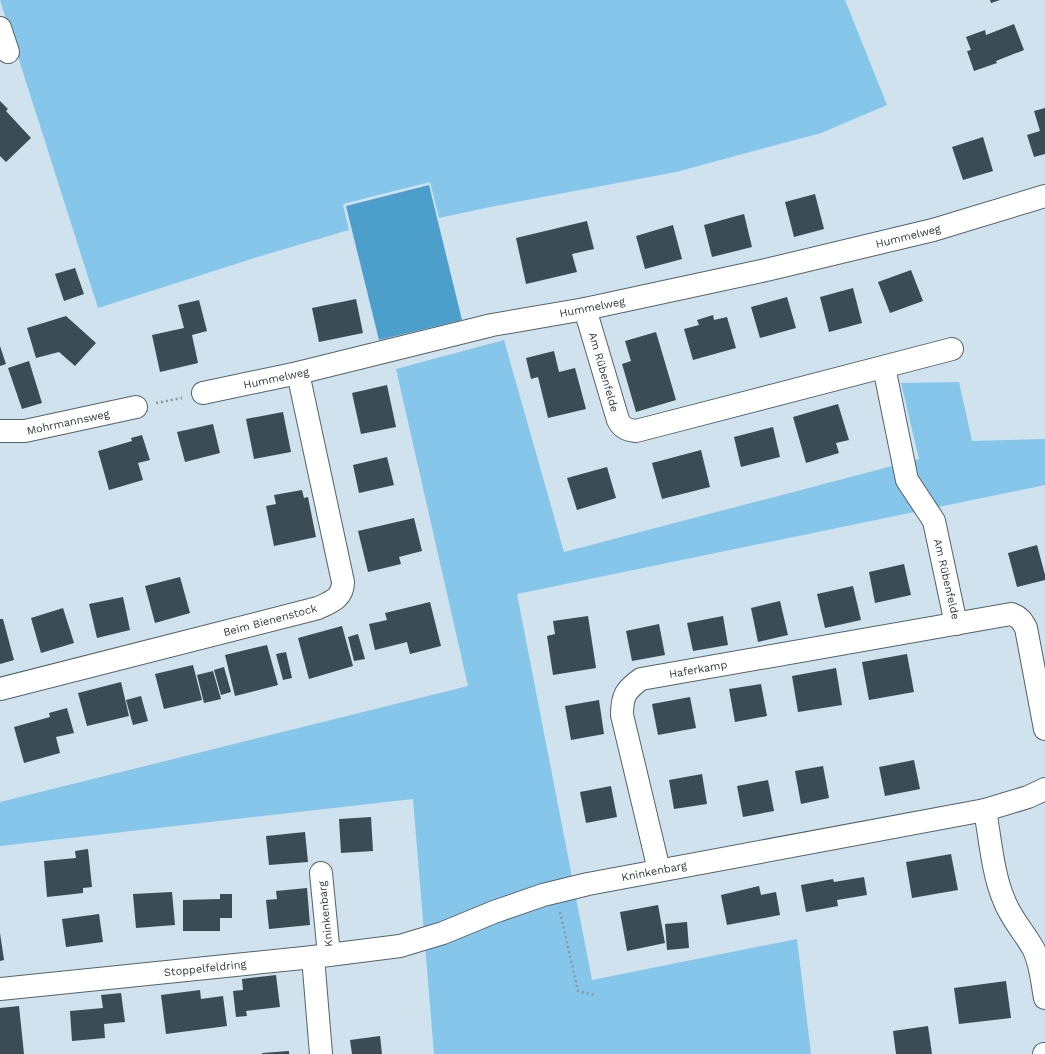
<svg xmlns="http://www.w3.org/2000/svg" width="1045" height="1054" font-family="'Work Sans',sans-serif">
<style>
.green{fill:#85c6ea}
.water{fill:#4b9fca}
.building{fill:#3c4c55}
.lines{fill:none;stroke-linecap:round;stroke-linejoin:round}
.minor-casing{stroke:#53636c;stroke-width:24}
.path{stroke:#89979f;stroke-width:2.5;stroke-dasharray:2 3;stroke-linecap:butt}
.minor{stroke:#fff;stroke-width:22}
.labels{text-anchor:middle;stroke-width:4;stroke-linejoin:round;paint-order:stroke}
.street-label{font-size:11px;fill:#32393e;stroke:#fff}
</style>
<rect width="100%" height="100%" fill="#cfe2ed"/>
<g class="green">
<polygon points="0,0 845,0 887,105 821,133 676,172 495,206 439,218 430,182 343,204 349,230 264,255 98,308"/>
<polygon points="504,340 564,552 919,459 901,383 959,382 972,441 1045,439 1045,485 517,594 592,980 797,939 811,1054 434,1054 413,799 0,846 0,802 468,686 396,369"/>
</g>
<polygon class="water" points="429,185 462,320 379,340 346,206"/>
<g class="building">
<polygon points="990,0 1000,0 991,3"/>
<polygon points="1014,24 1024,50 996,61 997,63 974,71 967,51 971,50 966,37 985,30 986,35"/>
<polygon points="0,101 8,109 6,111 31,138 6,162 0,156"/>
<polygon points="1045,108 1045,154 1034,157 1027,135 1040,131 1034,111"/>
<polygon points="983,137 993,171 963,180 952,147"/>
<polygon points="815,194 824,229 794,237 785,202"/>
<polygon points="744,214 752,247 712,257 704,225"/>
<polygon points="587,221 594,249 572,254 577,272 526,284 516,238"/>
<polygon points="673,225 682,259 645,269 636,236"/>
<polygon points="75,268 84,294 64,301 55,274"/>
<polygon points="911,270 923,301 890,313 878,282"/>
<polygon points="853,288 862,323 829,332 820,297"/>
<polygon points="787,297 796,328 760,338 751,307"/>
<polygon points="356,299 363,333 319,342 312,308"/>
<polygon points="199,300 207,331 192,335 198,363 160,372 152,335 184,328 178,305"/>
<polygon points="713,315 714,320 727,317 736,348 693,360 684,329 699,325 697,320"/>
<polygon points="66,316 96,343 75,366 59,352 36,358 27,328"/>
<polygon points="656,332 676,400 636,412 622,364 631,361 625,341"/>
<polygon points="0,346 6,364 0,366"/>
<polygon points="554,351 559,372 575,368 586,409 548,418 538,377 531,379 526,358"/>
<polygon points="29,361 42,403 22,409 8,368"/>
<polygon points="387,385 396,427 361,434 352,393"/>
<polygon points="838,404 849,440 836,443 839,453 806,463 793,417"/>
<polygon points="283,412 291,452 254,459 246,419"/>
<polygon points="213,424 220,453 185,462 177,432"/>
<polygon points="773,427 780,457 741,467 734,437"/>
<polygon points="142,435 150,460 138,463 143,480 109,490 98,451 132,441 131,438"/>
<polygon points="701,450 710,487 662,499 652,463"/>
<polygon points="387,457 394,485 359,493 353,465"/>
<polygon points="607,467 616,498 577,510 567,478"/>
<polygon points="302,490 304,498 308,497 316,537 274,546 266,506 276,504 274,495"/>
<polygon points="414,518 422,551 399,557 401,564 368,572 358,531"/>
<polygon points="1037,545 1045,575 1045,580 1017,587 1008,553"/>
<polygon points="904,564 911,595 875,603 869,572"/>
<polygon points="180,577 190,613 155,623 145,586"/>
<polygon points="853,586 861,620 825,628 817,594"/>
<polygon points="123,597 130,630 97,638 89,604"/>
<polygon points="780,601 788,635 758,642 751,608"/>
<polygon points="430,602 441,646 410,654 407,642 375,650 369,624 387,620 385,613"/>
<polygon points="63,608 74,643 41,653 31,618"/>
<polygon points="588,616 596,668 553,675 547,636 555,634 553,621"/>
<polygon points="723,616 728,645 693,651 687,623"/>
<polygon points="0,619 3,619 14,660 0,664"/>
<polygon points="659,624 665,655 632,661 626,631"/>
<polygon points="342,626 353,666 309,679 298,638"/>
<polygon points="358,634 365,659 354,661 348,637"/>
<polygon points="267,645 278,685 235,696 225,655"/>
<polygon points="286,652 292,678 283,680 276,654"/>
<polygon points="907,654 914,692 869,700 862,662"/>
<polygon points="193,665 202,700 164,709 155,674"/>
<polygon points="224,667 231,692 221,695 214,670"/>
<polygon points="836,668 842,705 798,712 792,676"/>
<polygon points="213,671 221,699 204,703 197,675"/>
<polygon points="121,682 129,716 87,726 78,693"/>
<polygon points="761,684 767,716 735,722 729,689"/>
<polygon points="141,696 148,721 133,725 126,700"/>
<polygon points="690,697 696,728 658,735 652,704"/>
<polygon points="599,700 604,734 571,740 565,706"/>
<polygon points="67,708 74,733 56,737 60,753 24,763 14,727 50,717 49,713"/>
<polygon points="914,760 920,789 885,796 879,767"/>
<polygon points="823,766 829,798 801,804 795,771"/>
<polygon points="702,774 707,804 674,809 669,780"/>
<polygon points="768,780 774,811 743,817 737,786"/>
<polygon points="611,786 617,817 586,823 580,792"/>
<polygon points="371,817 373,851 341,853 339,819"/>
<polygon points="305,832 308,862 269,865 266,836"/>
<polygon points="88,849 92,887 83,888 83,893 47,897 44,861 76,858 75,851"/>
<polygon points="951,854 958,890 912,898 906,862"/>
<polygon points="864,877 867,895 837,900 838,906 806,912 801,885 833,879 834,882"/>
<polygon points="759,886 761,895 776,892 780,915 727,925 721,895"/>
<polygon points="307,888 310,925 269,929 266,900 277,899 276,891"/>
<polygon points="172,892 175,925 136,928 133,894"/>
<polygon points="220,894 232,894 232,918 220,918 220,931 183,931 183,900 220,899"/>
<polygon points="658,905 665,943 627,951 620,912"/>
<polygon points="99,914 103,942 66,947 62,919"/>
<polygon points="687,922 689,948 667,950 665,924"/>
<polygon points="0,933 4,960 0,961"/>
<polygon points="276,975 280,1007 246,1011 247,1016 236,1017 233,991 243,990 242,979"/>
<polygon points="1006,981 1011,1018 959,1024 954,988"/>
<polygon points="200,990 201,999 223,996 227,1026 166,1034 161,995"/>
<polygon points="121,993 125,1022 104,1024 105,1038 72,1041 70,1011 103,1008 101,995"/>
<polygon points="19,1006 24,1054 0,1054 0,1008"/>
<polygon points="928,1026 932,1054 896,1054 893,1031"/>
<polygon points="380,1036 382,1054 352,1054 350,1040"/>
<polygon points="289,1051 289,1054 262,1054 262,1053"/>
</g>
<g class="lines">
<defs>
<g id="minor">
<polyline points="0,28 8,52"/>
<path d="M585 309 618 420C622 428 627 430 636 431L952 349"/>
<polyline points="884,367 907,480 934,521 956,624"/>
<polyline points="203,393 298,373 492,325 585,309 766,270 933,230 1045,196"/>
<polyline points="0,431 25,431 136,407"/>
<path d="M0 689 318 608C331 602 343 598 343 582L298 373"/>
<path d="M985 810C990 838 993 875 1004 900 1011 919 1025 933 1034 950 1041 965 1042 982 1045 998"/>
<path d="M659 870 622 715C622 695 626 690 641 679L1011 614C1020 617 1022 621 1026 628L1045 729"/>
<polyline points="321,873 329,955"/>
<polyline points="313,957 321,1054"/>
<polyline points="0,989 313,957 400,946 443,933 494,912 543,895 588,884 985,810 1028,797 1045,789"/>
<polyline points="1044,1054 1045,1054"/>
</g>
</defs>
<use href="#minor" class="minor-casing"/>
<g class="path">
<polyline points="156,403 182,398"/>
<polyline points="560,912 578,991 594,995"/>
</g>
<use href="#minor" class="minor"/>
</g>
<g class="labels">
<g class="street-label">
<text transform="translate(908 236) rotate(-14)" y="4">Hummelweg</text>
<text transform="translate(592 307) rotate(-11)" y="4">Hummelweg</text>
<text transform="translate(604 372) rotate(74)" y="4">Am Rübenfelde</text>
<text transform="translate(276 378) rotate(-12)" y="4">Hummelweg</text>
<text transform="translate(68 422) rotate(-12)" y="4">Mohrmannsweg</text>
<text transform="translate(947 579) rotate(77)" y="4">Am Rübenfelde</text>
<text transform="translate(270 620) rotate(-15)" y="4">Beim Bienenstock</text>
<text transform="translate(698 669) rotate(-10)" y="4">Haferkamp</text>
<text transform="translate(654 871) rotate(-11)" y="4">Kninkenbarg</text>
<text transform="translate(325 914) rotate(-96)" y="4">Kninkenbarg</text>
<text transform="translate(205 968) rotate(-6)" y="4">Stoppelfeldring</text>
</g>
</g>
</svg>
